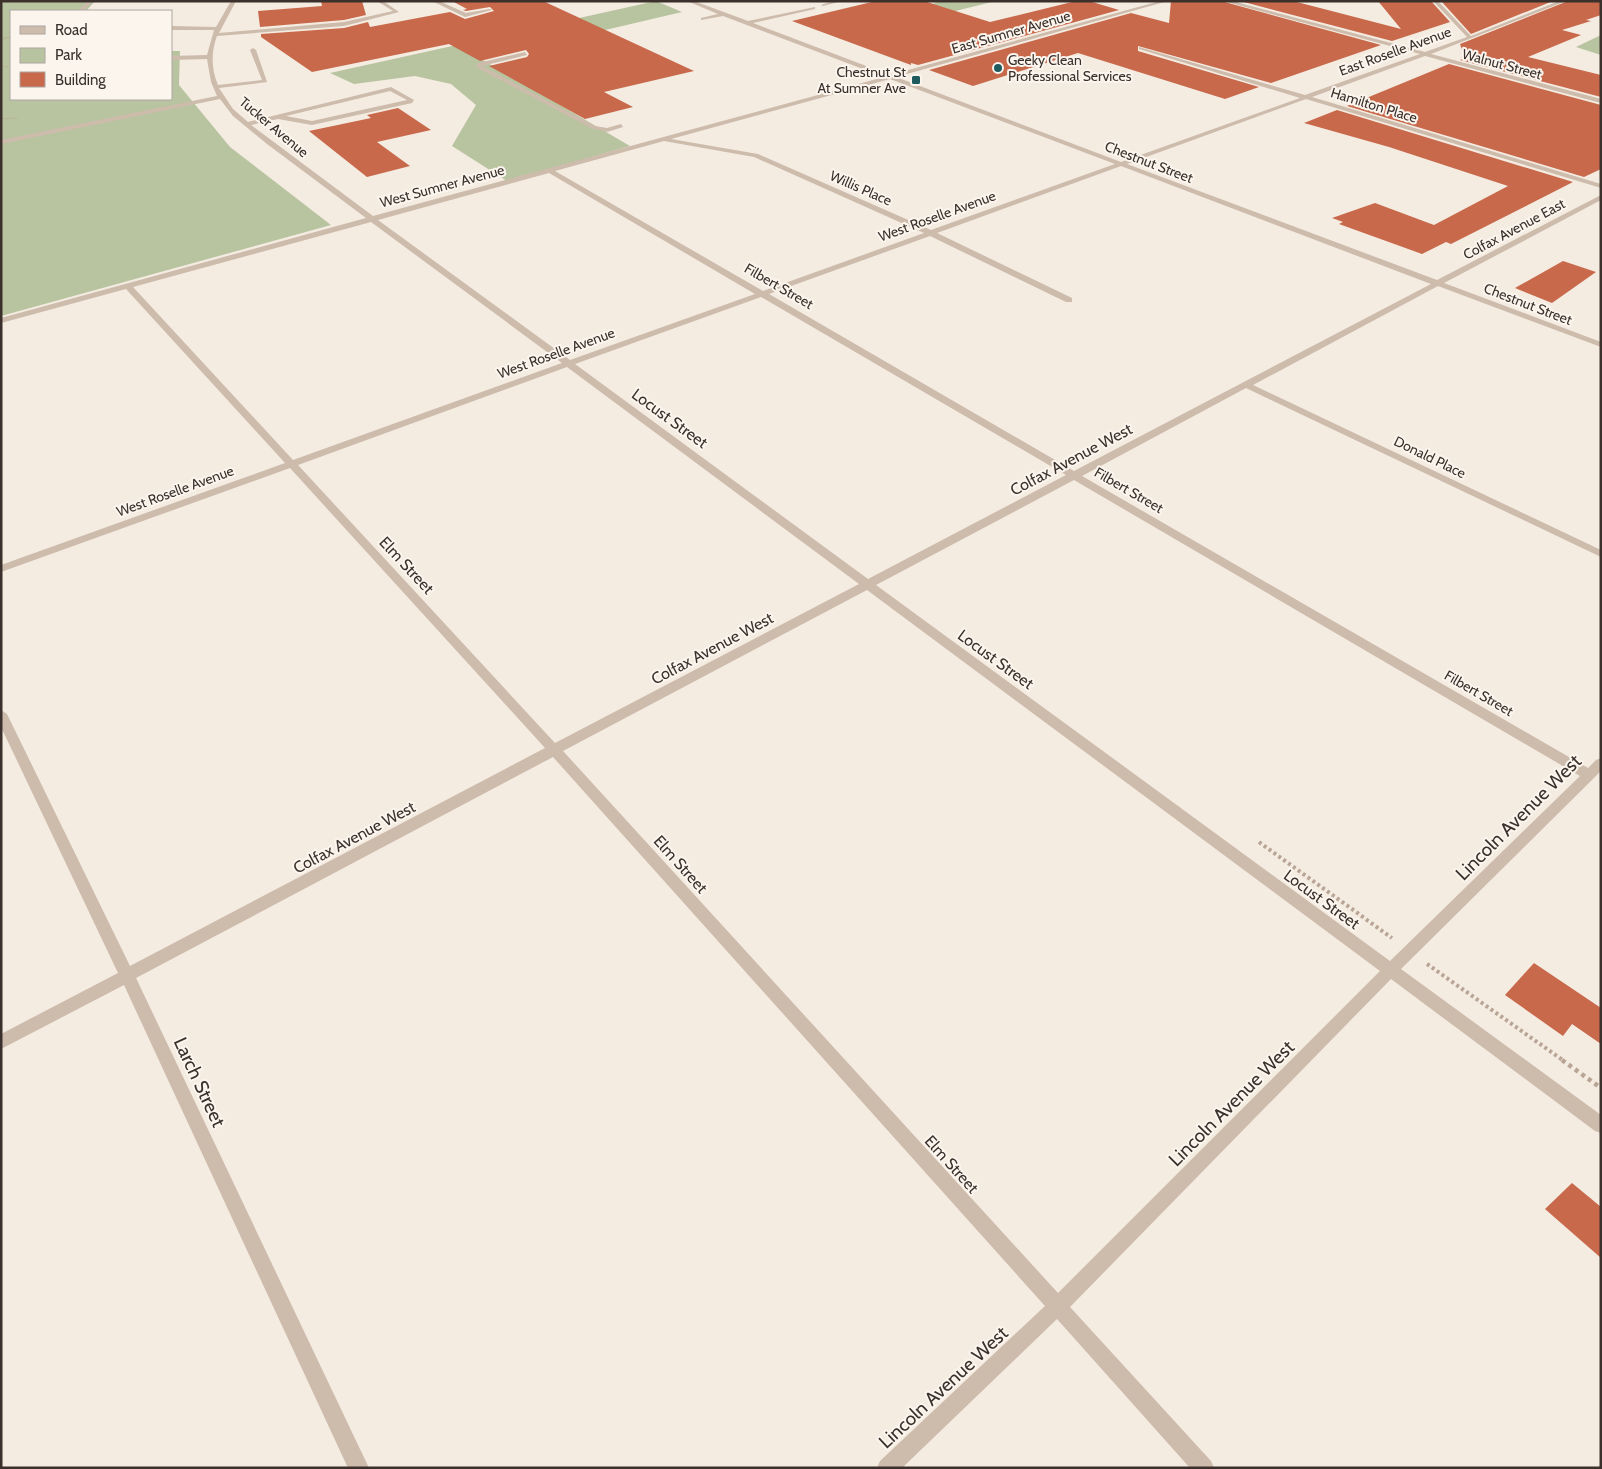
<svg xmlns="http://www.w3.org/2000/svg" width="1602" height="1469" font-family="Cabin,sans-serif">
<style>
.green{fill:#b8c4a0}
.building{fill:#c8694b}
.lines{fill:none;stroke-linecap:round;stroke-linejoin:round}
.path-far2{stroke:#b9a596;stroke-width:1;stroke-dasharray:1 1;stroke-linecap:butt}
.path-far1{stroke:#b9a596;stroke-width:4;stroke-dasharray:3 3;stroke-linecap:butt}
.path{stroke:#b9a596;stroke-width:4.5;stroke-dasharray:4 4;stroke-linecap:butt}
.minor{fill:#cdbbac;fill-rule:evenodd}
.poi-dot{fill:#1f5a5e;stroke:#fbf5ee;stroke-width:2}
.labels{text-anchor:middle;stroke-width:4;stroke-linejoin:round;paint-order:stroke}
.far-street-label{font-size:14px;fill:#3b302b;stroke:#fbf5ee}
.far-poi-label{font-size:14px;fill:#3b302b;stroke:#fbf5ee;text-anchor:start}
.street-label{font-size:16px;fill:#3b302b;stroke:#fbf5ee}
.near-street-label{font-size:19px;fill:#3b302b;stroke:#fbf5ee}
</style>
<rect width="100%" height="100%" fill="#f4ebe1"/>
<g class="green">
<polygon points="1,1 95,1 86,11 11,11 11,45 9,46 11,46 11,99 171,99 171,51 180,51 179,85 230,147 331,225 1,316"/>
<polygon points="656,1 682,12 481,59 630,146 507,181 452,146 476,105 451,84 415,76 354,84 330,73"/>
<polygon points="940,1 996,1 927,18 893,20"/>
<polygon points="1601,35 1601,55 1576,47"/>
</g>
<g class="building">
<polygon points="321,1 362,1 366,15 344,20 260,27 258,11 322,6"/>
<polygon points="452,1 543,1 694,71 604,92 633,107 585,119 489,66 527,57 529,54 526,50 480,61 449,44 312,72 261,37 261,34 344,28 368,22 370,27 450,12 465,19 494,11 490,7 466,11 463,10 467,9"/>
<polygon points="876,1 924,1 990,22 1076,1 1089,1 1119,10 918,65 911,63 911,65 792,21"/>
<polygon points="1171,1 1221,1 1381,45 1271,83 1138,46 1138,51 1259,87 1225,99 1078,53 973,86 929,70 1131,13 1169,23"/>
<polygon points="1240,1 1293,1 1401,29 1378,1 1431,1 1450,22 1392,41"/>
<polygon points="1441,1 1553,1 1471,34"/>
<polygon points="1568,1 1601,1 1601,15 1586,20 1591,21 1562,30 1581,35 1528,57 1601,75 1601,97 1460,60 1465,58 1460,44"/>
<polygon points="1449,64 1601,105 1601,169 1584,177 1347,106"/>
<polygon points="398,108 431,130 377,142 410,166 367,177 309,131 371,118 367,115"/>
<polygon points="1337,110 1573,182 1451,244 1446,242 1422,254 1339,224 1343,222 1332,218 1375,203 1434,225 1508,186 1389,147 1304,123"/>
<polygon points="1563,261 1596,272 1552,303 1515,288"/>
<polygon points="1534,963 1601,1008 1601,1044 1572,1024 1563,1036 1505,995"/>
<polygon points="1572,1183 1601,1207 1601,1258 1545,1209"/>
</g>
<g class="lines">
<g class="path-far2">
<polyline points="1,38 10,37 1,41"/>
<polyline points="1,66 11,67"/>
<polyline points="1,119 18,118"/>
</g>
<g class="path-far1">
<polyline points="1259,842 1392,938"/>
<polyline points="1427,964 1564,1061"/>
</g>
<polyline class="path" points="1562,1060 1601,1088"/>
<g class="minor">
<polygon points="88,1 93,1 83,11 78,11"/>
<path d="M231 1H236L219 33 344 22 393 11 377 1H383L399 12 344 26 217 36C211 52 211 69 218 85L262 80 250 50 253 48 256 50 267 82 219 88 233 109 248 122 391 87 414 100 412 103 312 125 278 119 251 125 373 216 884 77 723 16 701 20V18L718 14 687 1H694L748 21 815 7V9L753 23 890 75 1160 1H1168L896 77 1121 162 1300 98 1139 49V47L1305 95 1420 54 1223 1H1232L1425 52 1467 37 1433 1H1438L1471 36 1559 1H1566L1431 54 1601 99V103L1425 56 1312 97 1601 184V188L1306 99 1127 164 1437 280 1601 195V200L1444 283 1601 342V347L1438 286 1253 385 1601 550V557L1246 388 1082 476 1588 768 1596 760 1601 758V771L1401 969 1601 1115V1133L1595 1131 1391 979 1070 1307 1211 1461 1214 1468H1190L1057 1319 902 1468H877L880 1461 1045 1306 553 757 136 978 369 1468H348L124 985 1 1049V1034L118 973 1 727V710L7 714 130 966 545 748 290 468 1 572V565L285 463 126 289 1 323V318L366 218 267 144 233 116 220 99 1 144V140L217 96 211 82 207 59 171 60V56L207 55 214 30H171V26L216 27ZM890 79 1115 164 931 230 758 154 671 139ZM390 91 407 100 312 121 286 116ZM664 141 754 157 924 233 763 291 555 171ZM1121 166 1431 284 1074 471 769 294 930 236 1066 302H1072V298L937 233ZM549 173 755 294 570 360 378 220ZM371 222 562 363 293 460 133 287ZM761 297 1066 475 868 579 575 364ZM567 367 859 584 555 743 298 465ZM1074 480 1580 776 1390 961 876 585ZM867 590 1380 971 1058 1293 563 751Z"/>
<polygon points="432,1 439,1 466,13 490,9 492,10 465,17"/>
<polygon points="833,1 842,1 823,6 821,5"/>
<polygon points="525,52 527,55 482,66 595,126 607,128 621,124 623,127 607,132 591,128 476,67 478,63"/>
</g>
</g>
<g class="poi-dot">
<circle cx="998" cy="68" r="5"/>
<rect x="911" y="75" width="10" height="10" rx="2.5"/>
</g>
<g class="labels">
<g class="far-street-label">
<text transform="translate(1011 32) rotate(-16)" y="5">East Sumner Avenue</text>
<text transform="translate(1395 51) rotate(-20)" y="5">East Roselle Avenue</text>
<text transform="translate(1502 64) rotate(15)" y="5">Walnut Street</text>
<text transform="translate(1374 105) rotate(17)" y="5">Hamilton Place</text>
<text transform="translate(274 127) rotate(40)" y="5">Tucker Avenue</text>
<text transform="translate(1149 162) rotate(21)" y="5">Chestnut Street</text>
<text transform="translate(442 186) rotate(-15)" y="5">West Sumner Avenue</text>
<text transform="translate(861 188) rotate(24)" y="5">Willis Place</text>
<text transform="translate(937 216) rotate(-20)" y="5">West Roselle Avenue</text>
<text transform="translate(1514 229) rotate(-28)" y="5">Colfax Avenue East</text>
<text transform="translate(779 286) rotate(30)" y="5">Filbert Street</text>
<text transform="translate(1528 304) rotate(21)" y="5">Chestnut Street</text>
<text transform="translate(556 353) rotate(-20)" y="5">West Roselle Avenue</text>
<text transform="translate(1430 457) rotate(26)" y="5">Donald Place</text>
<text transform="translate(1129 490) rotate(30)" y="5">Filbert Street</text>
<text transform="translate(175 491) rotate(-20)" y="5">West Roselle Avenue</text>
<text transform="translate(1479 693) rotate(30)" y="5">Filbert Street</text>
</g>
<g class="far-poi-label">
<text x="1008" y="65">Geeky Clean<tspan x="1008" dy="16">Professional Services</tspan></text>
<text x="906" y="77" text-anchor="end">Chestnut St<tspan x="906" dy="16">At Sumner Ave</tspan></text>
</g>
<g class="street-label">
<text transform="translate(670 418) rotate(36)" y="6">Locust Street</text>
<text transform="translate(1071 459) rotate(-28)" y="6">Colfax Avenue West</text>
<text transform="translate(407 565) rotate(47)" y="6">Elm Street</text>
<text transform="translate(712 648) rotate(-28)" y="6">Colfax Avenue West</text>
<text transform="translate(996 659) rotate(36)" y="6">Locust Street</text>
<text transform="translate(354 837) rotate(-28)" y="6">Colfax Avenue West</text>
<text transform="translate(681 864) rotate(48)" y="6">Elm Street</text>
<text transform="translate(1322 899) rotate(36)" y="6">Locust Street</text>
<text transform="translate(952 1164) rotate(48)" y="6">Elm Street</text>
</g>
<g class="near-street-label">
<text transform="translate(1518 817) rotate(-45)" y="7">Lincoln Avenue West</text>
<text transform="translate(200 1082) rotate(65)" y="7">Larch Street</text>
<text transform="translate(1231 1103) rotate(-45)" y="7">Lincoln Avenue West</text>
<text transform="translate(943 1387) rotate(-43)" y="7">Lincoln Avenue West</text>
</g>
</g>
<rect width="1602" height="1469" fill="none" stroke="#3b302b" stroke-width="5"/>
<rect x="10" y="10" width="162" height="90" fill="#fbf5ee" stroke="#aea6a0"/>
<rect x="20" y="26" width="25" height="8" fill="#cdbbac" stroke="#aea6a0"/>
<text x="55" y="35" font-size="15" fill="#3b302b">Road</text>
<rect x="20" y="48" width="25" height="15" fill="#b8c4a0" stroke="#aea6a0"/>
<text x="55" y="60" font-size="15" fill="#3b302b">Park</text>
<rect x="20" y="72" width="25" height="15" fill="#c8694b" stroke="#aea6a0"/>
<text x="55" y="85" font-size="15" fill="#3b302b">Building</text>
</svg>
